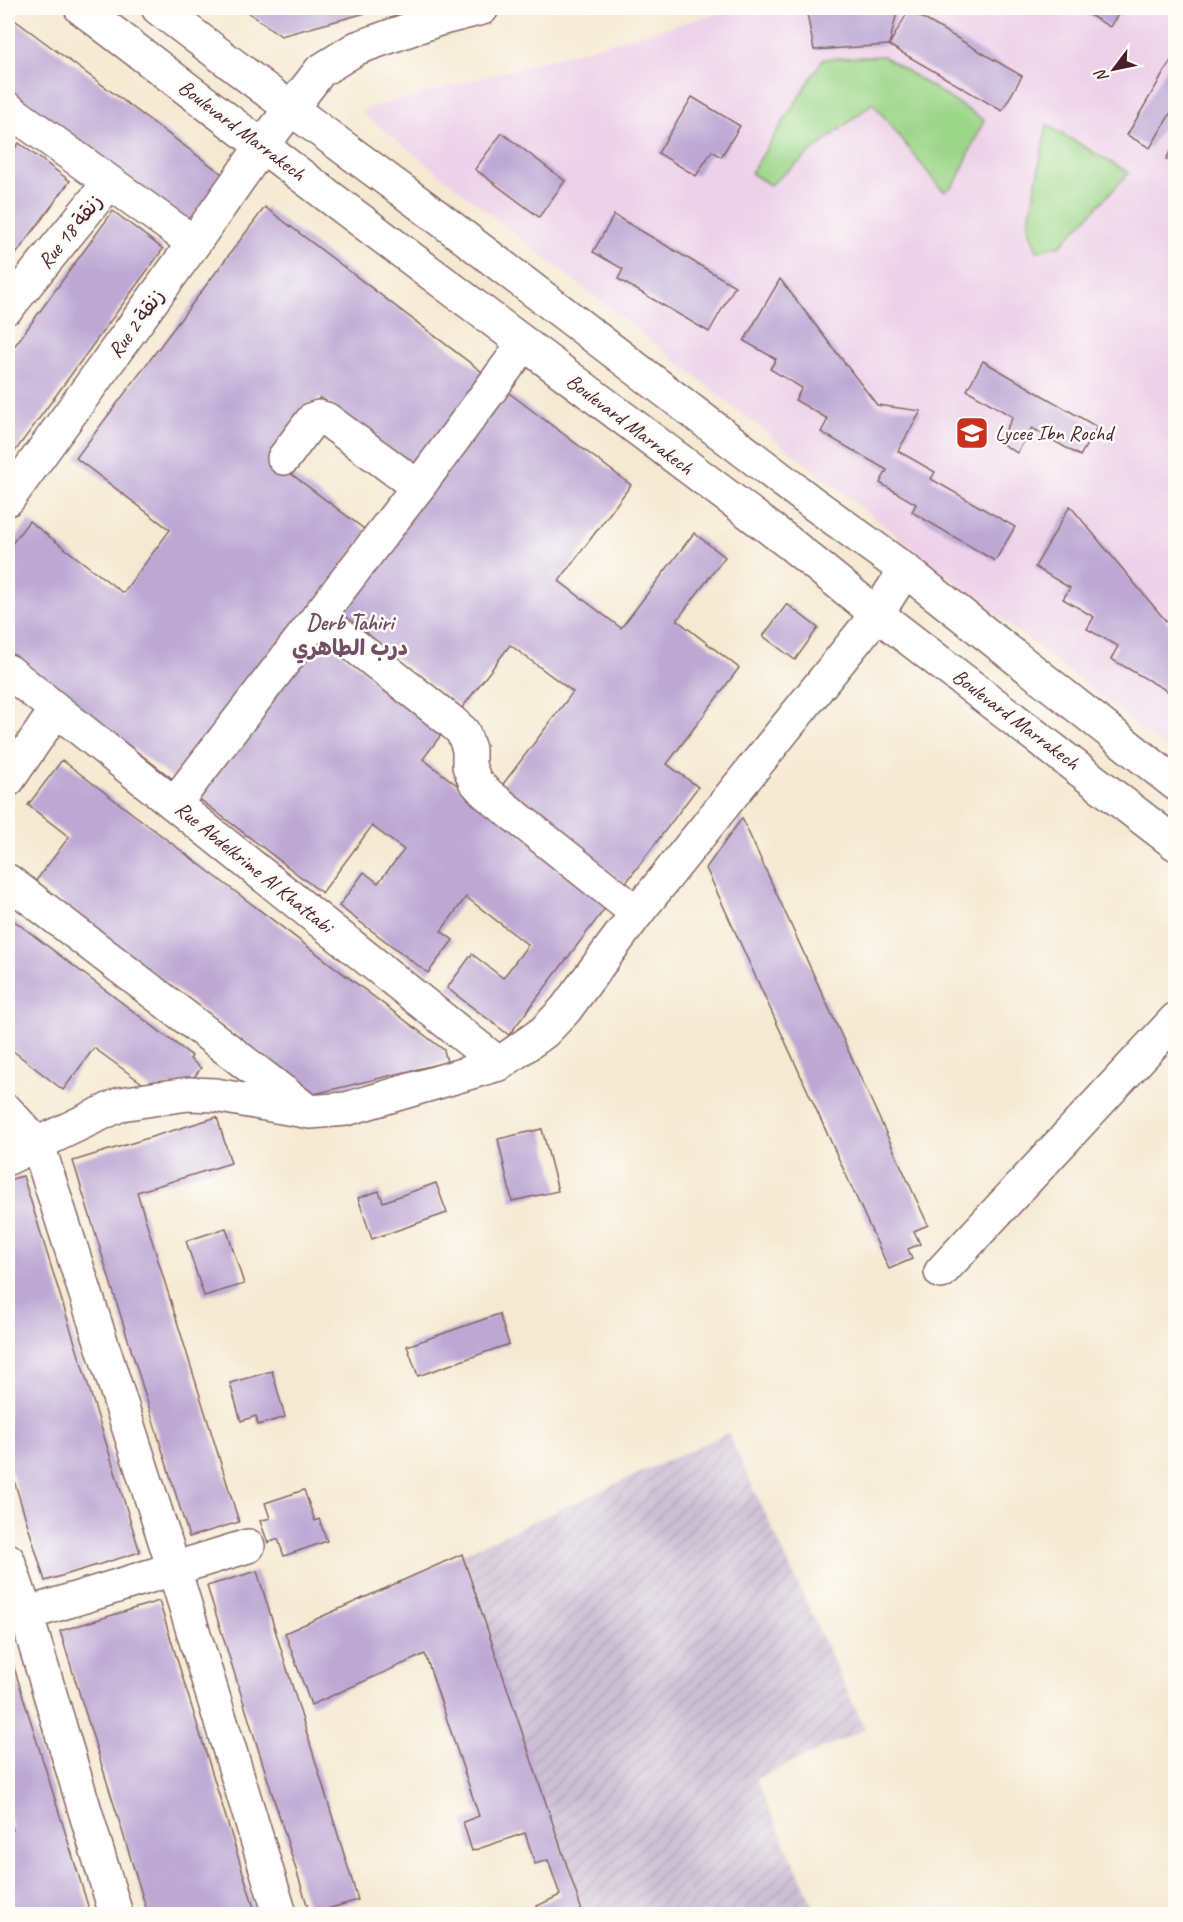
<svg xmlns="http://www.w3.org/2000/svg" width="1183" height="1922" font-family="Caveat,'Playpen Sans Arabic',sans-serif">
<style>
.built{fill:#edd1e9}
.industrial{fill:url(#industrial-furrows)}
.grass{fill:#9cd689;stroke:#737a5a;stroke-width:1.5}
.building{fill:#bda8d4}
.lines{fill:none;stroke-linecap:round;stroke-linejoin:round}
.minor-casing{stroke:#866665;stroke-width:36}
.minor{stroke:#fff;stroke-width:33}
.labels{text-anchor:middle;stroke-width:5;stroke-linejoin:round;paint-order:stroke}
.street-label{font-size:21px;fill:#4a1f2b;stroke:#fdfcf7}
.poi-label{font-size:21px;fill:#4a1f2b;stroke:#fdfcf7;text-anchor:start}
.neighbourhood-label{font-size:22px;font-weight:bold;fill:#724f66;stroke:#fdfcf7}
</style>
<defs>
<pattern id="industrial-furrows" width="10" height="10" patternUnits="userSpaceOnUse" patternTransform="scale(1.5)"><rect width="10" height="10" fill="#ccbfd4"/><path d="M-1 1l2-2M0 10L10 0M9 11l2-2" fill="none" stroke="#b1a4b6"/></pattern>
</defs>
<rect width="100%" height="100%" fill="#fdfcf7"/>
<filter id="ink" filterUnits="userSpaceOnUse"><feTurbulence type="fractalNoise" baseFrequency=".0167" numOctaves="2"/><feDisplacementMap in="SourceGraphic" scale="12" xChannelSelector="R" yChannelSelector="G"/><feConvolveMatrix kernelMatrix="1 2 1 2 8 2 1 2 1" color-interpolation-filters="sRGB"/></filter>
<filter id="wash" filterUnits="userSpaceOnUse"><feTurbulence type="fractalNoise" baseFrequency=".008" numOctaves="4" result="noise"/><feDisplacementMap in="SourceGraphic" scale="24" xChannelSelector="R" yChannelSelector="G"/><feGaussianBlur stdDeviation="1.35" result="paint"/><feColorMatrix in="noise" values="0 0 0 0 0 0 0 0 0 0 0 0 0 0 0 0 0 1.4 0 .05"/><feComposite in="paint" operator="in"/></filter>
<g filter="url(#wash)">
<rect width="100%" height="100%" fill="#f5e9d2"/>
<polygon class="built" points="739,8 944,8 948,10 949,8 1175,8 1175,756 360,111"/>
<polygon class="industrial" points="728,1433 865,1729 756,1779 817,1914 583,1914 462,1554"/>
<g class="grass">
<polygon points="883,56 984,120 958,178 952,186 945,191 940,188 873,103 770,185 751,173 823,59"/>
<polygon points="1047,125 1129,173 1061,245 1037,251 1028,226"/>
</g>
<g id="blocks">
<g class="building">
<polygon points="242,8 384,8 281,36"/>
<polygon points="806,8 898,8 889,45 909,10 1022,76 1002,111 889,45 814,50"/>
<polygon points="1077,8 1122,8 1110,27"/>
<polygon points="8,15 229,179 191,231 8,96"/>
<polygon points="1176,52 1176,104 1150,148 1127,135"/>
<polygon points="692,97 740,126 721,157 712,151 696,176 658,153"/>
<polygon points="502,133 565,181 539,217 475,169"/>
<polygon points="1176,142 1176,165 1166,159"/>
<polygon points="19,143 70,181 8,265 8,158"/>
<polygon points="265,207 486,375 415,469 320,397 273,460 368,532 178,783 8,653 8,549 29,521 123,593 170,530 76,458"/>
<polygon points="113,211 163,249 8,461 8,355"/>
<polygon points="614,215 735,286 709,332 618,279 623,269 593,252"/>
<polygon points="780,279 877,405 921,411 898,451 935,472 931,479 1015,527 995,561 912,512 916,504 880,483 887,470 821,432 828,419 795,400 802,388 770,369 776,359 744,341"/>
<polygon points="983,361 1097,427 1080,456 1032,428 1017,453 999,442 1013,417 967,390"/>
<polygon points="505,390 631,485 559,581 621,628 694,533 725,557 677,620 739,668 667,764 698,787 625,884 500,788 573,692 510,645 462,708 337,613"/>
<polygon points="1070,506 1176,633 1176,696 1111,659 1118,646 1087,629 1094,617 1063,599 1070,588 1035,567"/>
<polygon points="787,604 818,628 795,660 763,636"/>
<polygon points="318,636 444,731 423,759 610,902 509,1035 447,988 472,954 503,978 528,945 466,897 441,931 453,940 428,973 339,906 364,872 378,883 404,850 372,826 322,893 197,797"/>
<polygon points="62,760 444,1050 447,1062 314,1094 35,882 69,837 28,805"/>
<polygon points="742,818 928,1225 914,1231 920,1244 908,1249 912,1259 889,1269 706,868"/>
<polygon points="8,916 192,1056 190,1059 201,1068 191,1081 153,1091 94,1048 63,1090 8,1047"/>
<polygon points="217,1117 231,1163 137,1192 239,1522 189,1537 73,1161"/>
<polygon points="542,1129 558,1191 512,1201 498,1139"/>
<polygon points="23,1176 140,1552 45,1581 8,1461 8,1180"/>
<polygon points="436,1183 447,1213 372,1239 358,1198 379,1191 383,1202"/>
<polygon points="226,1228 244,1284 204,1296 186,1241"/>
<polygon points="499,1314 509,1344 418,1376 407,1346"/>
<polygon points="272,1371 285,1417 258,1425 256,1416 241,1421 230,1383"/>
<polygon points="304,1490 315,1521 319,1519 327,1541 284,1556 278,1539 268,1543 260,1521 270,1518 265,1503"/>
<polygon points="462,1554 553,1824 583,1914 541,1914 537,1906 560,1895 548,1860 535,1864 525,1833 472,1851 463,1822 479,1816 425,1654 311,1705 285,1633"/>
<polygon points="257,1571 358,1900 310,1914 207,1586"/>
<polygon points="159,1601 245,1879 256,1914 148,1914 60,1631"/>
<polygon points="8,1648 89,1909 72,1914 8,1914 8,1832 13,1830 8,1813"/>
</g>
</g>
</g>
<g filter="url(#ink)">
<use href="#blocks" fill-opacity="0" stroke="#866665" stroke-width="1.5"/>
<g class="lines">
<defs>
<g id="minor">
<polyline points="81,8 262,146 788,542 877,614 1176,844"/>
<polyline points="158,8 290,108 427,209 811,502 905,570 1176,784"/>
<polyline points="8,109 194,243"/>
<polyline points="8,307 109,183"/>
<polyline points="284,458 313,419 319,417 326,419 418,487"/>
<polyline points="8,499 194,243 262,146 320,71 357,48 439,19 482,8"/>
<polyline points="318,617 452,722 463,732 469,749 469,766 475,781 485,792 637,913"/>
<polyline points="8,671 499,1064"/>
<polyline points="8,780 56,710"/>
<polyline points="175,803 418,487 524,344"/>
<polyline points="8,881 304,1108"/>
<polyline points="8,1112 38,1145 174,1569 280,1914"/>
<polyline points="8,1158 121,1104 159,1098 189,1094 215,1095 310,1112 346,1109 499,1064 544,1032 565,1010 637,913 877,614 905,570"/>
<polyline points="941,1272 1176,1019"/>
<polyline points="8,1560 26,1614 116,1914"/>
<polyline points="26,1614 248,1546"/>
</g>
</defs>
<use href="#minor" class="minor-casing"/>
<use href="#minor" class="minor"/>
</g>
</g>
<defs>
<symbol id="university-square" viewBox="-11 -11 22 22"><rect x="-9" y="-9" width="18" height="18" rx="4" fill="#c8321e" stroke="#fdfcf7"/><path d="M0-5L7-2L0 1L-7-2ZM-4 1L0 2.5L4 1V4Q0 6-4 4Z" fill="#fff"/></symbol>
</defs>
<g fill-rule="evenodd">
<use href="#university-square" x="953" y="414" width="38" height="38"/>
</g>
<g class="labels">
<g class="street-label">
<text transform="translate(242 130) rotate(37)" y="7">Boulevard Marrakech</text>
<text transform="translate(70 231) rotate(-51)" y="7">Rue 18 زنقة</text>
<text transform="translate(136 323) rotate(-54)" y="7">Rue 2 زنقة</text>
<text transform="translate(630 424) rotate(37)" y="7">Boulevard Marrakech</text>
<text transform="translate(1016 719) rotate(37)" y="7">Boulevard Marrakech</text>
<text transform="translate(254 867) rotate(39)" y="7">Rue Abdelkrime Al Khattabi</text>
</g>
<g class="poi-label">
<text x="995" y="440">Lycee Ibn Rochd</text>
</g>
<g class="neighbourhood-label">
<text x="350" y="630">Derb Tahiri<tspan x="350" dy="25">درب الطاهري</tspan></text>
</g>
</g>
<rect width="1183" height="1922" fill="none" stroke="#fdfcf7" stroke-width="30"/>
<g transform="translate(1114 69) rotate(238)" stroke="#fdfcf7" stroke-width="4.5" paint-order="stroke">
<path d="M0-4.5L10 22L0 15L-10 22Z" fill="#4a1f2b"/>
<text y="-9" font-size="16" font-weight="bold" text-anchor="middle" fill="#4a1f2b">N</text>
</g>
</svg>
